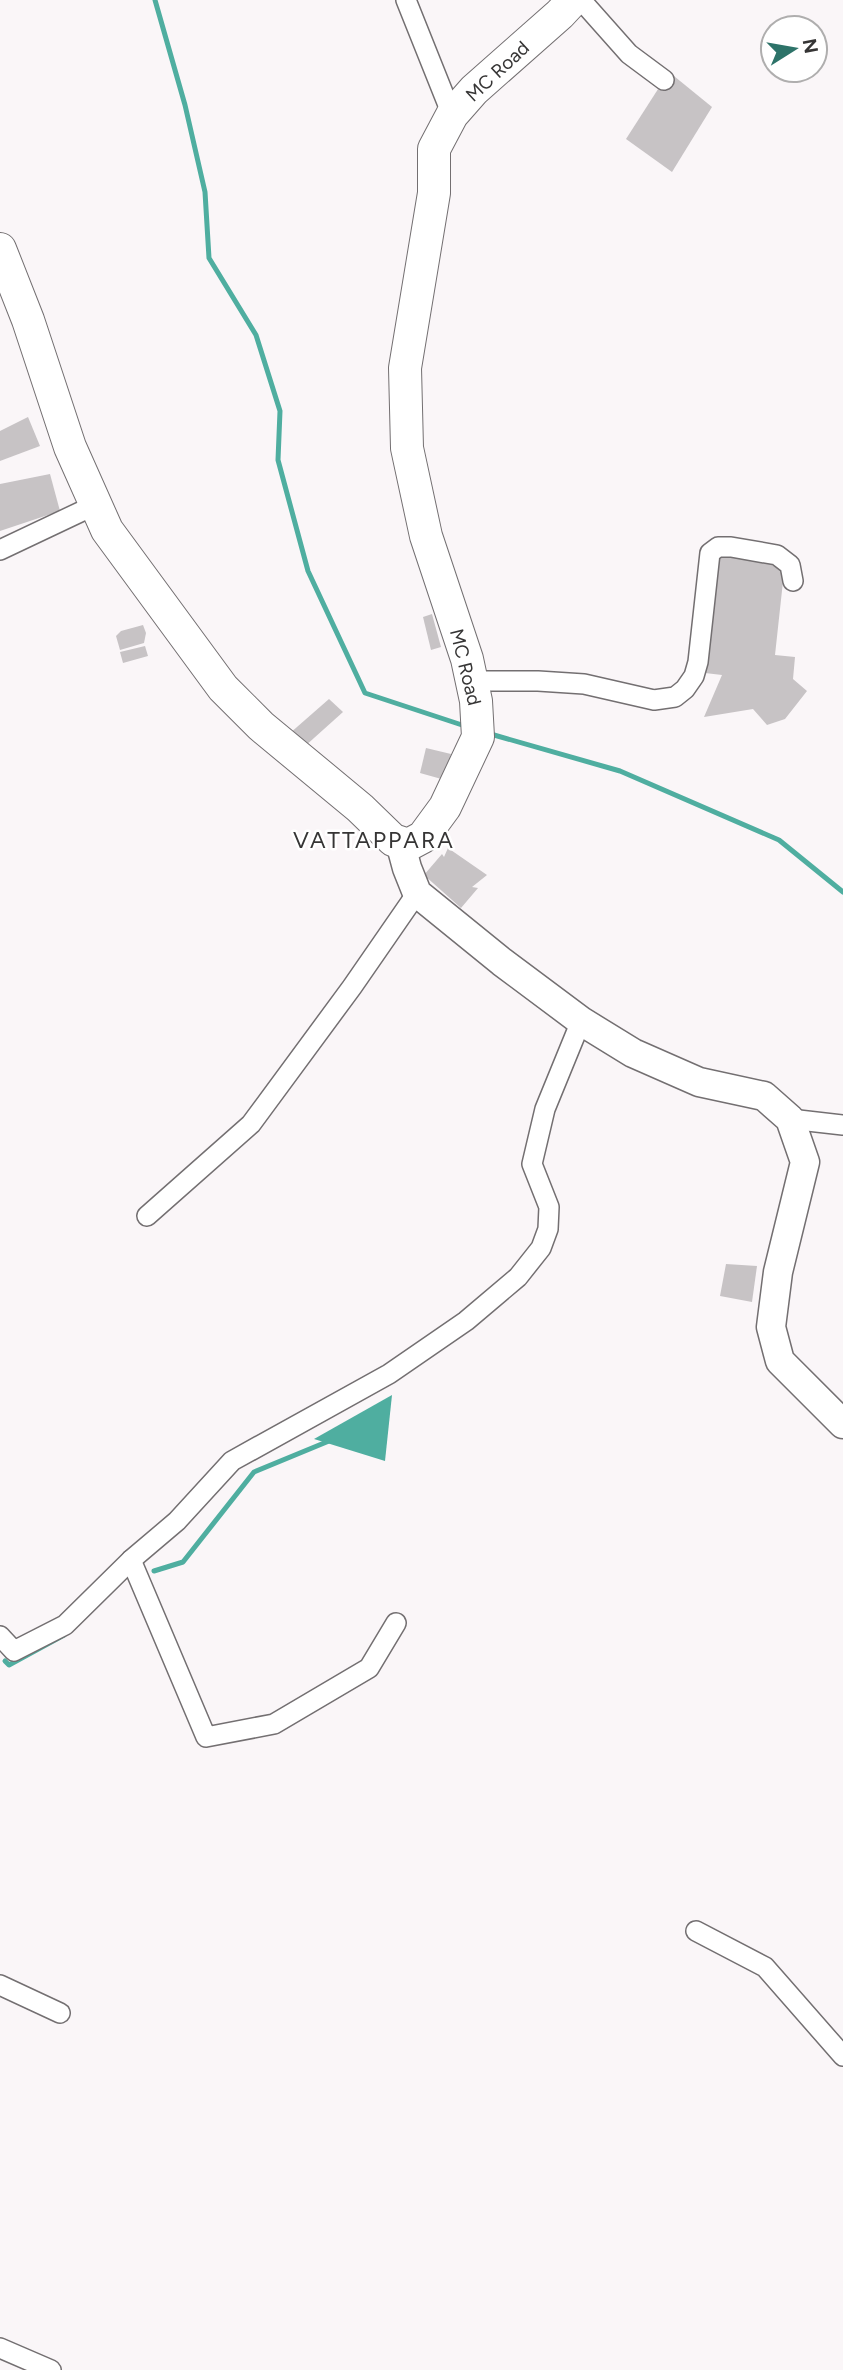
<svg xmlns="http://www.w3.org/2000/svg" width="843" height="2370" font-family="Figtree,sans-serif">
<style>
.water{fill:#4faea0}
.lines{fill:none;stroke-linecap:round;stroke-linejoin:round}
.stream{stroke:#4faea0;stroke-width:5}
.building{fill:#c7c3c5}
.minor-casing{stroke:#736f71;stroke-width:22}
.secondary-casing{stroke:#736f71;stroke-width:31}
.primary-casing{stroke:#736f71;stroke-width:34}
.minor{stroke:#fff;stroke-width:19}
.secondary{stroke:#fff;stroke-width:28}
.primary{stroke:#fff;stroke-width:32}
.labels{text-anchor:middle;stroke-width:5;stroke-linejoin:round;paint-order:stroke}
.street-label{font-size:19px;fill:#363535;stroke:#fff}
.quarter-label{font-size:23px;letter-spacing:2px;fill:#363535;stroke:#fff}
</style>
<rect width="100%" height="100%" fill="#faf6f8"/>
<polygon class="water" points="392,1395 385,1461 314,1439"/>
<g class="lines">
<g class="stream">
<polyline points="155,0 185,105 205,192 209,258 256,335 280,411 278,460 308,571 365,693 462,725"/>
<polyline points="494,735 620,771 779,840 843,892"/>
<polyline points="154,1571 183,1562 254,1472 329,1441"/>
<polyline points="5,1661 9,1665 64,1635"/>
</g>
</g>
<g class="building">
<polygon points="669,72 712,107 672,172 626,139"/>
<polygon points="28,417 40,446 0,461 0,431"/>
<polygon points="50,474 60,511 0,531 0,484"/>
<polygon points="717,556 785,563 775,655 795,657 793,679 807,691 785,719 767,725 753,709 704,717 722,675 705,673"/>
<polygon points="432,614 441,647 431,650 423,617"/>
<polygon points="143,625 146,633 144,643 120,650 116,636 121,631"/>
<polygon points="145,646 148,656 123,663 120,652"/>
<polygon points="329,699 343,712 304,747 289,734"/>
<polygon points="426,748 451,754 445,780 420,773"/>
<polygon points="448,848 487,875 472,887 478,888 461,908 424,875 442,854 444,857"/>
<polygon points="726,1264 757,1266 752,1302 720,1296"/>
</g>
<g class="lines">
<defs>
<g id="minor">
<polyline points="406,0 452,115"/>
<polyline points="581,0 629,54 664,80"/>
<polyline points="0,550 95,505"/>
<polyline points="472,681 538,681 584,684 654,700 675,697 685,689 694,676 698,662 710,553 718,547 731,547 777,555 790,565 793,581"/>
<polyline points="790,1119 843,1125"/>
<polyline points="147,1216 251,1124 352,987 417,893"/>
<polyline points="131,1560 206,1737 274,1724 369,1668 396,1623"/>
<polyline points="0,1636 14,1651 65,1625 131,1560 177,1521 232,1461 389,1374 466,1321 518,1277 541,1248 548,1229 549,1207 532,1164 545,1109 581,1021"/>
<polyline points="696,1931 765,1967 843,2056"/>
<polyline points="0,1985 60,2013"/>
<polyline points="0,2348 51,2370"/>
</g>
<polyline id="secondary" points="400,842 407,868 417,893 502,962 581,1021 633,1053 699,1082 764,1096 790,1119 805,1162 778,1272 771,1327 780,1361 843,1424"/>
<polyline id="primary" points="0,249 28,320 70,447 107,530 223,688 261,726 360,808 393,840 408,845 423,837 445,807 478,737 476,701 467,659 426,536 407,448 405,368 434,193 434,149 452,115 474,90 560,14 573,0"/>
</defs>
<use href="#minor" class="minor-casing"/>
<use href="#secondary" class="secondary-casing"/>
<use href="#primary" class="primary-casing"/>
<use href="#minor" class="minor"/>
<use href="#secondary" class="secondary"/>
<use href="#primary" class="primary"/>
</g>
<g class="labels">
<g class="street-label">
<text transform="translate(497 71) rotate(-43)" y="7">MC Road</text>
<text transform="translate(466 667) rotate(76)" y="7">MC Road</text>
</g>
<g class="quarter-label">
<text x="374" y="848">VATTAPPARA</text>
</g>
</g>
<g transform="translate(794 49) rotate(79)"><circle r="33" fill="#ffffff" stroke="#afaeae" stroke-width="2"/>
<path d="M0-5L12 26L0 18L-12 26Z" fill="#2d7369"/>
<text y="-10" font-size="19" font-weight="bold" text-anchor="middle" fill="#363535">N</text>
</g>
</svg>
